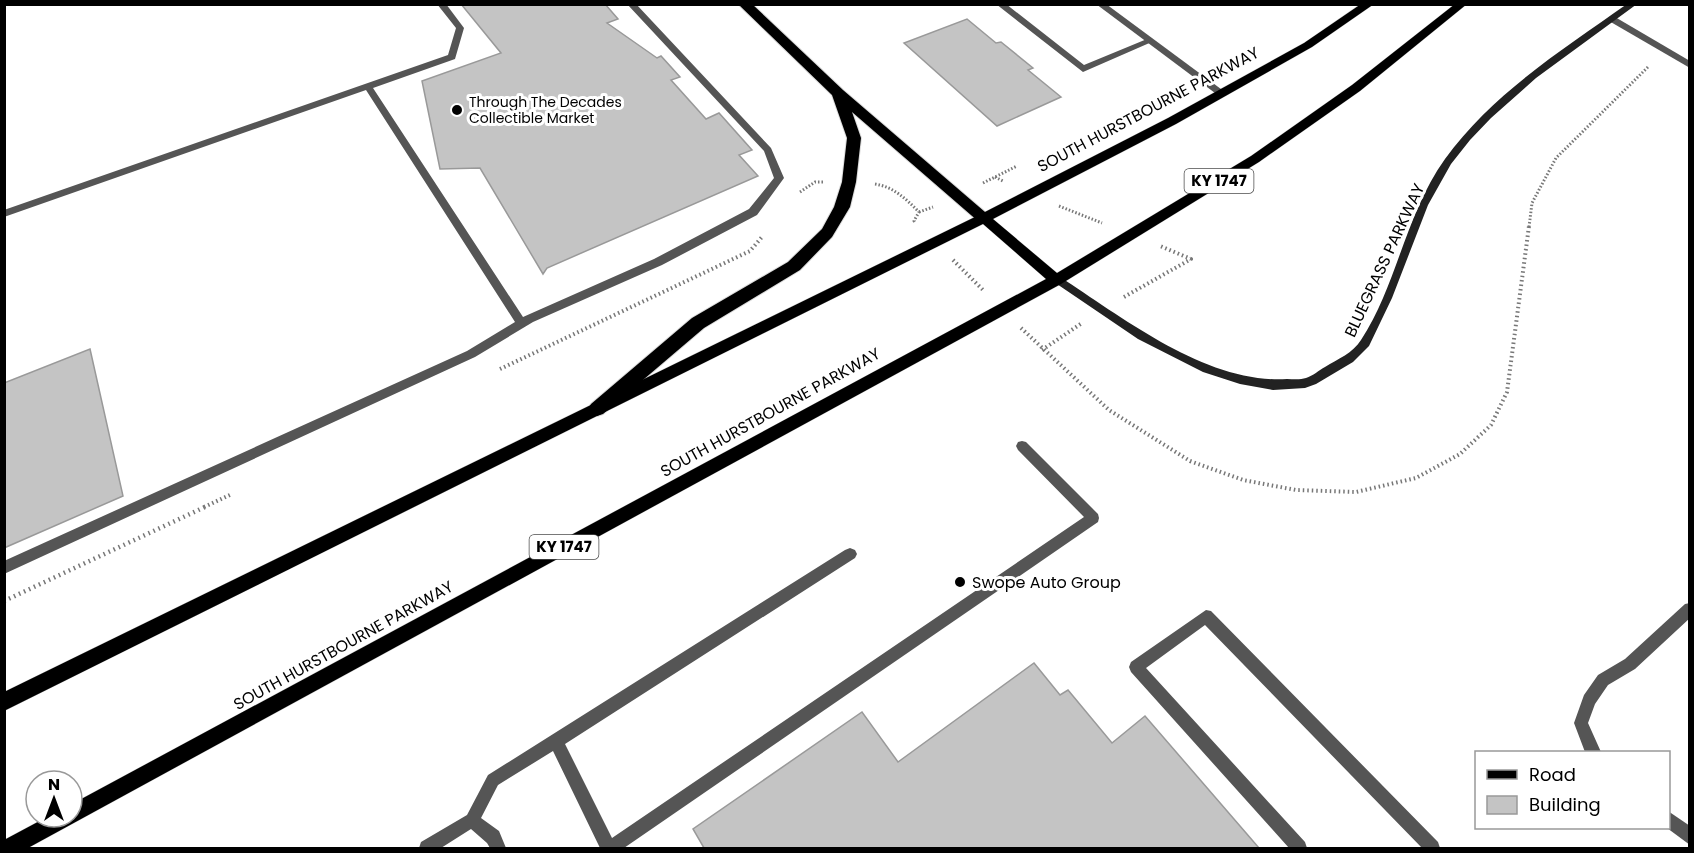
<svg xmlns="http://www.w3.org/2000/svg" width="1694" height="853" font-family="Poppins,sans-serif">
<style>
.building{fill:#c4c4c4;stroke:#999;stroke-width:1.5}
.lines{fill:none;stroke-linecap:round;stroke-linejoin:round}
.primary-casing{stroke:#dbdbdb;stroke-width:1}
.highway-casing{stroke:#dbdbdb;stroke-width:2}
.path-far2{stroke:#777;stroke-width:3;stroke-dasharray:1.5 2;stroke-linecap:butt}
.path-far1{stroke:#777;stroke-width:4;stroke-dasharray:1.5 3;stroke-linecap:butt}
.path{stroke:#777;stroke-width:4.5;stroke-dasharray:1.5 4;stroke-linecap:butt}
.lane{fill:#555;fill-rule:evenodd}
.street{fill:#555;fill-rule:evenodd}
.secondary{fill:#222;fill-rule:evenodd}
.primary{fill:#000;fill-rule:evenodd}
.highway{fill:#000;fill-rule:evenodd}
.poi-dot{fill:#000;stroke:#fff;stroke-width:2}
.labels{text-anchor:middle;stroke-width:6;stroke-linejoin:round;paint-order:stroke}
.far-poi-label{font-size:14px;fill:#000;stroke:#fff;text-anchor:start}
.shield{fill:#fff;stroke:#4c4c4c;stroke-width:1.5}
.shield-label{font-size:15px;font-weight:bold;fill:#000}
.street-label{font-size:16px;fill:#000;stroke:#fff}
.poi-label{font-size:16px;fill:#000;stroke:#fff;text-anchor:start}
</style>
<rect width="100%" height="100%" fill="#fff"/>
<g class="building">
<polygon points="461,4 605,4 618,19 607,23 657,58 661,56 680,77 671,80 706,119 719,113 752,150 739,155 758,176 547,268 543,274 480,168 440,169 422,81 501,53"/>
<polygon points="967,19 996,43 1001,42 1033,68 1028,70 1061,97 997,126 904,43"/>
<polygon points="90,349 123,496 4,548 4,383"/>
<polygon points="1034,663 1060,695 1068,690 1112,743 1145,716 1259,848 704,848 693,829 862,712 898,762"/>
</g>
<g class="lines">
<defs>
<polygon id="primary" points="1361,4 1374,4 1312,47 1176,124 993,219 1057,273 1251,156 1352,85 1455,4 1467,4 1360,91 1259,162 1061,284 28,848 4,848 4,840 47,817 72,817 72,804 1046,279 983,224 4,711 4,692 979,215 1168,118 1304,43"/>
<polygon id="highway" points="738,4 752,4 843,90 992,218 989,222 979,222 852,112 861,138 856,182 850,207 832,237 800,270 704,328 603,414 597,416 591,414 588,409 591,404 692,318 788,262 822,229 834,207 842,182 847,138 832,95"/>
</defs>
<use href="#primary" class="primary-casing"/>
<use href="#highway" class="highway-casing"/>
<g class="path-far2">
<polyline points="995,177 1003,181"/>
<polyline points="983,183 1017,166"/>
<path d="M875 184C894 187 906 199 919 212L914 221 916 223"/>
<polyline points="800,192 815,182 823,182"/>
<polyline points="1059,206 1102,223"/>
<polyline points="919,212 933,207"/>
<polyline points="1529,227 1532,203 1556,158 1649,66"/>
</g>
<g class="path-far1">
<polyline points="953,260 984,291"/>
<polyline points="1124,297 1191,259 1160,246"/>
<polyline points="1021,328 1109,410 1190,461 1243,480 1296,490 1356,492 1416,478 1460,454 1491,425 1507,392 1529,226"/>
<polyline points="1042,350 1082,323"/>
<polyline points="500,369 750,251 762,237"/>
<polyline points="204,507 232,494"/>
</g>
<polyline class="path" points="4,601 207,506"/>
<g class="lane">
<polygon points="437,4 446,4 464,28 455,59 373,88 523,317 654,259 749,209 774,178 764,151 627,4 636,4 771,148 784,178 757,215 662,265 533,322 475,357 4,574 4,561 467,351 515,322 366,90 4,217 4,210 448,55 456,28"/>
<polygon points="996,4 1006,4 1084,65 1147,39 1154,41 1083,72"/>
<polygon points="1022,441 1026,442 1098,514 1099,518 1098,522 624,848 600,848 553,751 498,785 481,818 499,831 506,848 490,848 487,843 471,829 441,848 419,848 421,842 467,815 488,775 845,550 850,548 855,550 857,554 855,558 565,744 612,838 1084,517 1018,450 1016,446 1018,442"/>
<polygon points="1690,603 1690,618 1635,669 1608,685 1595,704 1588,723 1601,752 1585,752 1574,723 1584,695 1598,675 1625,659 1685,604"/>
<polygon points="1206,610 1211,611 1438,842 1440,848 1422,848 1205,625 1146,668 1305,842 1307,848 1289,848 1131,672 1129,667 1131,662"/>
<polygon points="1668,811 1690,826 1690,845 1667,828"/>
</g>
<g class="street">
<polygon points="1096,4 1106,4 1225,92 1225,96 1219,96"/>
<polygon points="1609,17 1615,17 1690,61 1690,68 1609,21"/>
</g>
<path class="secondary" d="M1627 4H1637L1536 78 1491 118 1470 140 1451 164 1428 205 1392 298 1369 346 1353 362 1316 384 1305 388 1273 390 1240 384 1203 372 1138 339 1051 280 1056 276 1060 277C1125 319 1207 384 1287 379 1293 379 1300 380 1306 378 1313 376 1319 370 1325 367 1338 359 1353 353 1361 340 1397 285 1405 215 1445 159 1492 94 1562 50 1627 4Z"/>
<use href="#primary" class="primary"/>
<use href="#highway" class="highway"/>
</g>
<g class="poi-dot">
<circle cx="457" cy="110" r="6"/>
<circle cx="960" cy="582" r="6"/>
</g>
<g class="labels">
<g class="far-poi-label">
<text x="469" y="107">Through The Decades<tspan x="469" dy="16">Collectible Market</tspan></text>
</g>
<g class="shield">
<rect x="1184.5" y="169" width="69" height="24" rx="4.5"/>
<rect x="529.5" y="535" width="69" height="24" rx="4.5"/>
</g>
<g class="shield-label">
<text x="1219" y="186">KY 1747</text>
<text x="564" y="552">KY 1747</text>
</g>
<g class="street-label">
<text transform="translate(1148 109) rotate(-28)" y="6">SOUTH HURSTBOURNE PARKWAY</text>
<text transform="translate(1384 260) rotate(-65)" y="6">BLUEGRASS PARKWAY</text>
<text transform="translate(770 412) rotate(-29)" y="6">SOUTH HURSTBOURNE PARKWAY</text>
<text transform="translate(343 645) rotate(-29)" y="6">SOUTH HURSTBOURNE PARKWAY</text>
</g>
<g class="poi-label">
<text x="972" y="588">Swope Auto Group</text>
</g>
</g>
<rect width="1694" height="853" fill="none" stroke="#000000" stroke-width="12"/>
<rect x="1475" y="751" width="195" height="78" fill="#ffffff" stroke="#999999" stroke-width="1.5"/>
<rect x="1487" y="770" width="30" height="9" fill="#000000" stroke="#999999" stroke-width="1.5"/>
<text x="1529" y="781" font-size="18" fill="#000000">Road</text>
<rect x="1487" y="796" width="30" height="18" fill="#c4c4c4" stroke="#999999" stroke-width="1.5"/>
<text x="1529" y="811" font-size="18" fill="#000000">Building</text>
<g transform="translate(54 799)"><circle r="28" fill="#ffffff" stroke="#999999" stroke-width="1.5"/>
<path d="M0-4.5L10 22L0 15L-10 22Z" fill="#000000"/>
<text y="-9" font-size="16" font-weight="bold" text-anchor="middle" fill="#000000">N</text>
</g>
</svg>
